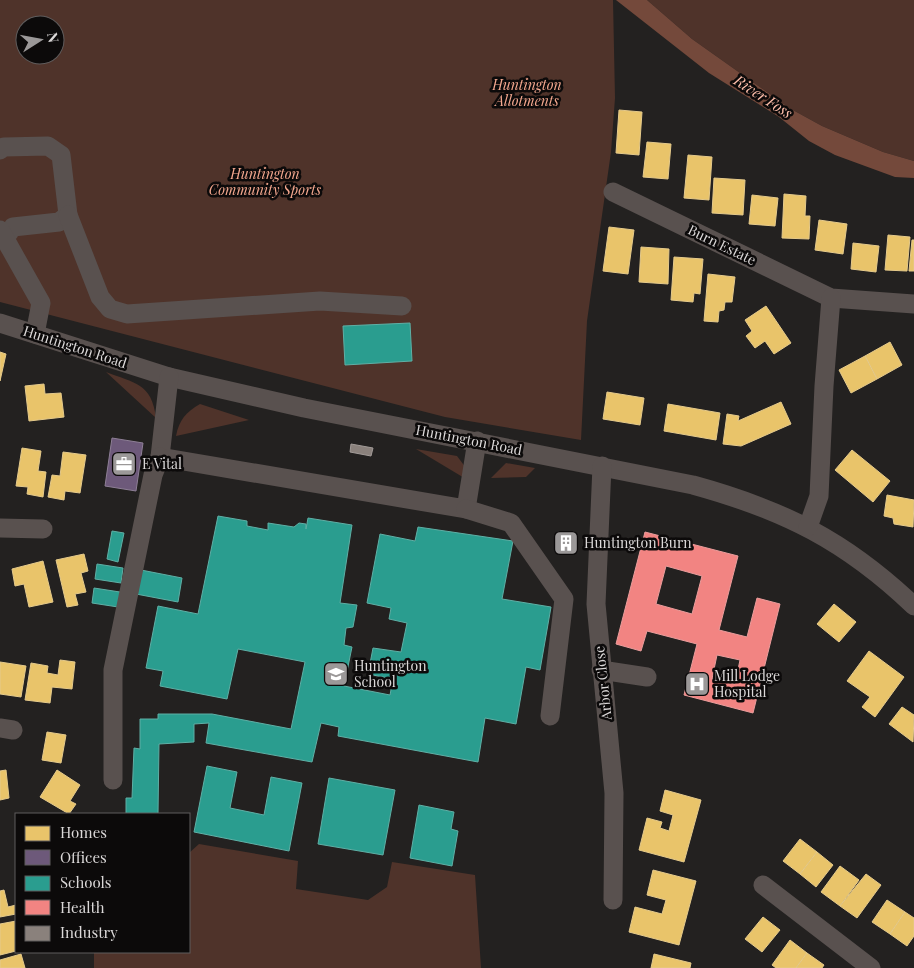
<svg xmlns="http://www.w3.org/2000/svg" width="914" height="968" font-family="'Playfair Display',serif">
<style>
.green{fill:#4f332a;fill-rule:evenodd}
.water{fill:#74493b}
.homes{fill:#e9c46a;stroke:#e5ca8b}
.offices{fill:#6d597a;stroke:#8e7f96}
.schools{fill:#2a9d8f;stroke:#5fafa5}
.health{fill:#f28482;stroke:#eb9d9c;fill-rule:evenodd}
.industry{fill:#8a817c;stroke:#a29b98}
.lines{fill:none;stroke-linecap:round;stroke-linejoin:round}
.minor{stroke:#59514f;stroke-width:19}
.labels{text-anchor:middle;stroke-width:5;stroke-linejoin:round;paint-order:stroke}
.park-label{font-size:14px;font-style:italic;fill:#f5a88f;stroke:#0c0a0a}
.street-label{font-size:14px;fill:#dbd8d8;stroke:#0c0a0a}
.poi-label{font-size:14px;fill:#dbd8d8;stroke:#0c0a0a;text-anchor:start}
.water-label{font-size:15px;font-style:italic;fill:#febeaa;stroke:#0c0a0a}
</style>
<rect width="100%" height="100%" fill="#232120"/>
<g class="green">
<path d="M0 0H613L615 98 611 152 587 321 581 440 445 417 0 302ZM25 25H55V55H25Z"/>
<polygon points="647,0 914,0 914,161 883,152 822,126 791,109 692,39"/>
<path d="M106 372C134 383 152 383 156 418Z"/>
<path d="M200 404 249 420 176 436C179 420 186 412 200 404Z"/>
<polygon points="416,449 457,456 466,468 466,479"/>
<polygon points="506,463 535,468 526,477 491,478"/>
<polygon points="199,844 298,861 296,889 368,900 387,887 392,862 475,875 481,968 94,968 94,952 189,952 189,853"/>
</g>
<polygon class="water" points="616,0 647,0 692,39 791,109 822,126 883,152 914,161 914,178 895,177 835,155 809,141 779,117 709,73"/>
<g class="homes">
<polygon points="619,110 642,112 639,155 616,153"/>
<polygon points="647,142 671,144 668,179 643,177"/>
<polygon points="688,155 712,157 709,200 684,198"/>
<polygon points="714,178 745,180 743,215 712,213"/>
<polygon points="784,194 806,196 805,216 810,216 809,239 782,238"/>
<polygon points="752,195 778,198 775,226 749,224"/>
<polygon points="819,220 847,224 843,254 815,250"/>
<polygon points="609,227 634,230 628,274 603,271"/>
<polygon points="888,235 910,237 907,271 885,270"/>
<polygon points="912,240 914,240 914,271 909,271"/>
<polygon points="853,243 879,246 876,272 851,269"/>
<polygon points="641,247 669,249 668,284 639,282"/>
<polygon points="674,257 703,259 700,294 694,293 693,302 671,300"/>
<polygon points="708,274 735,277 732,302 725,302 724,310 719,311 718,322 704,321"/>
<polygon points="766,306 791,343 774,354 765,341 755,348 746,336 752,331 745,320"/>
<polygon points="890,342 902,365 877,379 865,356"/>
<polygon points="0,352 6,354 0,381"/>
<polygon points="865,356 877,379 851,393 839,370"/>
<polygon points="44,384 45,394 61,393 64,417 29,421 25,386"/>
<polygon points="607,392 644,398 640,425 603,419"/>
<polygon points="781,402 791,424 741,446 723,444 727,414 739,416 738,421"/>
<polygon points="668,404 720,413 716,440 664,431"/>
<polygon points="22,448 41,451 38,471 46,472 43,497 27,494 28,487 16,486"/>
<polygon points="852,450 890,481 873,502 835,470"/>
<polygon points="63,452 86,455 80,493 65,491 64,500 48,497 52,475 60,476"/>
<polygon points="887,495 914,500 913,527 894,524 893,518 884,516"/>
<polygon points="84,554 88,571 81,573 86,592 75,594 78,605 67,607 56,560"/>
<polygon points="43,561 53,602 29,607 24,584 15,586 12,569"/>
<polygon points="834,604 856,622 839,642 817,624"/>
<polygon points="869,651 904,677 875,717 862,707 870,697 847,681"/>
<polygon points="60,660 75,662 72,689 52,687 50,703 25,700 31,663 48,666 47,673 58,675"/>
<polygon points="0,662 26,666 21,697 0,694"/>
<polygon points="902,707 914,715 913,742 889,724"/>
<polygon points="47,732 66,735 61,763 42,760"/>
<polygon points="6,770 9,798 0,800 0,771"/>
<polygon points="57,770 80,785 70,801 76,804 69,814 40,797"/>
<polygon points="665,790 701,800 684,862 639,850 647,818 662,822 660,828 669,831 673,815 660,811"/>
<polygon points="800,839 817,852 800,874 783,861"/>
<polygon points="817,852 833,865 816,887 800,874"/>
<polygon points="840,866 859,880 840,906 821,892"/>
<polygon points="653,870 696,881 679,945 629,932 635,907 662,914 666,900 647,895"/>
<polygon points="866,874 881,885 857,918 840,906"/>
<polygon points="4,890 8,907 16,905 16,914 0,917 0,891"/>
<polygon points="887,900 905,912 890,934 872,922"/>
<polygon points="905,912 914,918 914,936 907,946 890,934"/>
<polygon points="763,917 780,930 762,952 745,939"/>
<polygon points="16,921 16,951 0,955 0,924"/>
<polygon points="790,940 807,953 796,968 776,968 772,965"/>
<polygon points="807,953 824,965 822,968 796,968"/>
<polygon points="21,954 25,968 0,968 0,960"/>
<polygon points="654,954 691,963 690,968 651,968"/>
</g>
<polygon class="offices" points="112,438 143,443 136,491 105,486"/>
<g class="schools">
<polygon points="410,323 412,361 345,365 343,326"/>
<polygon points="218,516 247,521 247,526 268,530 268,523 294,527 299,523 306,524 306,529 308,518 352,525 340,603 357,605 353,627 346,628 344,645 352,647 344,686 390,695 393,679 368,674 373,648 401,652 407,623 389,619 391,608 367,603 380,534 415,541 418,527 513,541 502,599 551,607 540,670 526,667 516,724 485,718 478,762 338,736 339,727 321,723 312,762 206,743 209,723 194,724 194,742 159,744 158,814 126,814 126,798 132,798 134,748 140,749 140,719 158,719 158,714 212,714 291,729 305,662 238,649 227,699 160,686 163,671 146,668 158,606 198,614"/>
<polygon points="112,531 124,533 118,562 107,559"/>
<polygon points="97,564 123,568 121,583 95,579"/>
<polygon points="141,570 182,578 178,602 136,594"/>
<polygon points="94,588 120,592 118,607 92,603"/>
<polygon points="207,766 237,772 230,808 264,815 271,777 302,783 289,851 194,832"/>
<polygon points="329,778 395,790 383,855 318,844"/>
<polygon points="419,805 454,812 451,829 458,831 452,866 410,858"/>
</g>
<path class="health" d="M645 532 738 556 719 630 747 637 757 598 780 604 753 713 684 695 697 644 647 631 641 651 616 644ZM666 566 702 576 692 614 656 604ZM717 655 740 660 735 684 712 679Z"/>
<g class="industry">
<polygon points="351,444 373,448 371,456 350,452"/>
<polygon points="563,534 573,535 570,553 560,551"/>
</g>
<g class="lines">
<g class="minor">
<polyline points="0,150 4,147 48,146 61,155 68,215 59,222 13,227 5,238"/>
<polyline points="613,192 831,298 914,304"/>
<polyline points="68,215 100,297 110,309 127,314 320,301 402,306"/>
<polyline points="0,230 41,303 35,334"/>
<path d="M0 323 169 377 304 408 693 485C784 510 846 541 914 606"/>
<polyline points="169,377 160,457 466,509 477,441"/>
<polyline points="602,466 596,604 614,793 613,900"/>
<polyline points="466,509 511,523 564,599 550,716"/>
<polyline points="808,527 819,496 824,386 831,298"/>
<polyline points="0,528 43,529"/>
<polyline points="601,670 647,677"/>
<polyline points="0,728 13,730"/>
<polyline points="113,780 113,670 153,475 160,457"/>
<polyline points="763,885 871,968"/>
</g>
</g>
<defs>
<symbol id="office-square" viewBox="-11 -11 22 22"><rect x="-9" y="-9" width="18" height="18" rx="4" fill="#9b9898" stroke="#0c0a0a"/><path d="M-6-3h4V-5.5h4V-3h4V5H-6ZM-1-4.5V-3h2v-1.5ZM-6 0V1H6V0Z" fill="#fff"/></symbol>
<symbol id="building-square" viewBox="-11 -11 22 22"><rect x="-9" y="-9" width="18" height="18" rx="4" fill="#9b9898" stroke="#0c0a0a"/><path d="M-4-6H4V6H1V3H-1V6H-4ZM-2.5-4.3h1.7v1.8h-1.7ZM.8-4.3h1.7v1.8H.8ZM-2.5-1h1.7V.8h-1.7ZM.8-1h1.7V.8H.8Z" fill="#fff"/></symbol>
<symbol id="school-square" viewBox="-11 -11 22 22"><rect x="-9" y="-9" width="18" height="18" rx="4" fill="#9b9898" stroke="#0c0a0a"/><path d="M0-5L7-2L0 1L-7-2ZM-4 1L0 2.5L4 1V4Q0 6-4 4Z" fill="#fff"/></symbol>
<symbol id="hospital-square" viewBox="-11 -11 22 22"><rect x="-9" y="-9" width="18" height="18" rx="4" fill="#9b9898" stroke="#0c0a0a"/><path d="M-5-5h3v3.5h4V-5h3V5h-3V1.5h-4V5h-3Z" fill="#fff"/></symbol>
</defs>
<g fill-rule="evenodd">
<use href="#office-square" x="110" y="450" width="28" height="28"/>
<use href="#building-square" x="552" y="529" width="28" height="28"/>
<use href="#school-square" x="322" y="660" width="28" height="28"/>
<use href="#hospital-square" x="683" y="670" width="28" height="28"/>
</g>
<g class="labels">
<g class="park-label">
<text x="527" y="90">Huntington<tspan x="527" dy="16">Allotments</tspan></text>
<text x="265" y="179">Huntington<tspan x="265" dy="16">Community Sports</tspan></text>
</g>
<g class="street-label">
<text transform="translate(722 245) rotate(26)" y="5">Burn Estate</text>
<text transform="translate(75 347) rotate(18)" y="5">Huntington Road</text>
<text transform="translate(469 440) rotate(11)" y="5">Huntington Road</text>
<text transform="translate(603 683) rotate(-96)" y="5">Arbor Close</text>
</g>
<g class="poi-label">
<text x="142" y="469">E Vital</text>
<text x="584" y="548">Huntington Burn</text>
<text x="354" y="671">Huntington<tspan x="354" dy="16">School</tspan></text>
<text x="714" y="681">Mill Lodge<tspan x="714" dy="16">Hospital</tspan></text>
</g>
<g class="water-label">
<text transform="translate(763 97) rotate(33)" y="5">River Foss</text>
</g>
</g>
<rect x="15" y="813" width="175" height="140" fill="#0c0a0a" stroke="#5f5c5c"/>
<rect x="25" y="826" width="25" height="15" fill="#e9c46a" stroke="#5f5c5c"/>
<text x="60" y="838" font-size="15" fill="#dbd8d8">Homes</text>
<rect x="25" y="850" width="25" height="15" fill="#6d597a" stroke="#5f5c5c"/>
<text x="60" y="863" font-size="15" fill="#dbd8d8">Offices</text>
<rect x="25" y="876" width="25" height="15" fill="#2a9d8f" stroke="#5f5c5c"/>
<text x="60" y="888" font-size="15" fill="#dbd8d8">Schools</text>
<rect x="25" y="900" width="25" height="15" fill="#f28482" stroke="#5f5c5c"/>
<text x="60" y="913" font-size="15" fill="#dbd8d8">Health</text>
<rect x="25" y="926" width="25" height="15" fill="#8a817c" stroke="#5f5c5c"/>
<text x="60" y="938" font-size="15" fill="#dbd8d8">Industry</text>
<g transform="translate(40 40) rotate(79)"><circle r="24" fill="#0c0a0a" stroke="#5f5c5c"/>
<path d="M0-4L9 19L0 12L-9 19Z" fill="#9b9898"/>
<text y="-8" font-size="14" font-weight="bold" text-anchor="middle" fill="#dbd8d8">N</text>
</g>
</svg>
